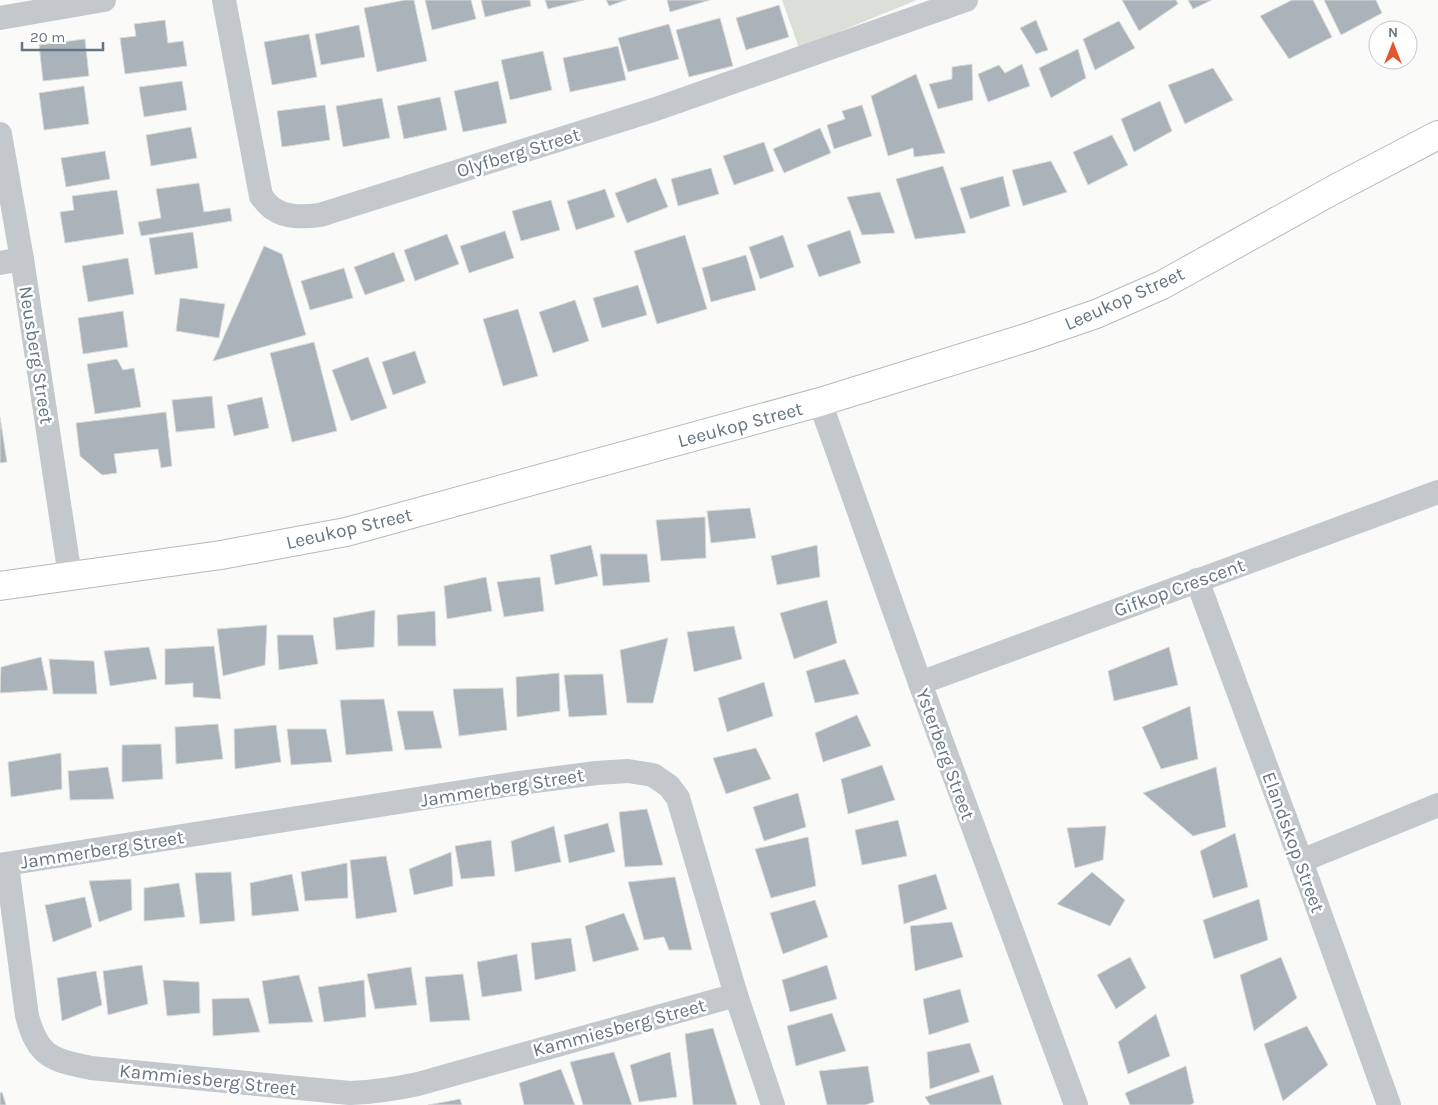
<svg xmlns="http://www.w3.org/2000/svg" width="1438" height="1105" font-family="Karla,sans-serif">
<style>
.green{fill:#dadfd7}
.building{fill:#aab3b9;stroke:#dcdcda}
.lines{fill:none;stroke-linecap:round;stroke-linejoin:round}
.secondary-casing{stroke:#b3babf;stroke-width:30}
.street{stroke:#c3c8cc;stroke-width:24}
.secondary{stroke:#fff;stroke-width:28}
.labels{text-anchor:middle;stroke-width:5;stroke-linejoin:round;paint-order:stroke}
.street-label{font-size:19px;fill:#657683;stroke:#fff}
</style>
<rect width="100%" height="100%" fill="#fafaf8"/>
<polygon class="green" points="782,0 917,0 799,48"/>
<g class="building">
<polygon points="405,0 414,0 427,61 377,72 364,8"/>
<polygon points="425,0 471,0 476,19 432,30"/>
<polygon points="481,0 530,0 531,6 485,17"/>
<polygon points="545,0 584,0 548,9"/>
<polygon points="606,0 626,0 609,6"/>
<polygon points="667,0 710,0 670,12"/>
<polygon points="1122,0 1176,0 1178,4 1139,31"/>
<polygon points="1188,0 1212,0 1193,9"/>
<polygon points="1292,0 1313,0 1332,37 1289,59 1260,16"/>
<polygon points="1324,0 1376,0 1382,13 1341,35"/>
<polygon points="779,5 789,37 746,50 736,18"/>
<polygon points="720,18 733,66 689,77 676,30"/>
<polygon points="165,20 168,43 183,41 187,66 125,74 120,38 136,36 134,24"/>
<polygon points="1036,20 1048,50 1036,54 1020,28"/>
<polygon points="1119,21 1135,48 1095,70 1083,39"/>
<polygon points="669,24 679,59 628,72 618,38"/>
<polygon points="359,25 365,57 321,65 315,34"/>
<polygon points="309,34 317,77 272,85 264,42"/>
<polygon points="85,39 89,76 43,81 39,45"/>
<polygon points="618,46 626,80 570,92 563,58"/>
<polygon points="1078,49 1086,78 1051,98 1039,68"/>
<polygon points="543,51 552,90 510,100 501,60"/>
<polygon points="972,64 973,100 938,109 929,84 952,79 952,67"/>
<polygon points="1022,64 1030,86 988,102 978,74 999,65 1005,73"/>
<polygon points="1213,68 1233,100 1185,124 1168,85"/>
<polygon points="916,74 945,153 914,157 913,148 888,156 871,96"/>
<polygon points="182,81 187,110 144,117 139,87"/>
<polygon points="498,81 507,123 463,132 454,91"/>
<polygon points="84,86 89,124 44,130 39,93"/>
<polygon points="440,97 447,130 404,139 397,106"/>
<polygon points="382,98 390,138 343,147 336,106"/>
<polygon points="1160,101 1172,131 1134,152 1121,119"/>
<polygon points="325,105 330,140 282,147 277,111"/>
<polygon points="862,105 872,136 834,149 827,125 845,119 842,111"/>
<polygon points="191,127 197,158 151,166 146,135"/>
<polygon points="820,128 831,153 784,173 773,149"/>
<polygon points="1112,135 1128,165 1088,185 1073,152"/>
<polygon points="764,142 774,171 734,185 723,156"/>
<polygon points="105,151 110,179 66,187 61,158"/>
<polygon points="1051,161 1067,192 1023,206 1012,170"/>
<polygon points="943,166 966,233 915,239 896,179"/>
<polygon points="711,168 719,194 678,206 671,179"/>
<polygon points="1003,176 1010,206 970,219 960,188"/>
<polygon points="656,178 668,207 627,223 615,193"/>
<polygon points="199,183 204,212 230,208 232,221 141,236 138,222 161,218 156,189"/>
<polygon points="605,189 615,217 576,230 567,201"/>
<polygon points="117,190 124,234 65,243 60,212 74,210 72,196"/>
<polygon points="880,192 895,233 862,235 847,197"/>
<polygon points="551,200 560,230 521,241 512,211"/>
<polygon points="850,230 861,263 819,277 807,245"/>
<polygon points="505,231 514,258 469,273 460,246"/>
<polygon points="193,232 198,268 155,275 149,238"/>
<polygon points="447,234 459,264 415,281 404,250"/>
<polygon points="685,235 707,309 657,324 634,251"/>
<polygon points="783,235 794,267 760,279 749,247"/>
<polygon points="264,246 282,254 306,335 213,361"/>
<polygon points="394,252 405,281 365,295 354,267"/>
<polygon points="746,255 756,290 711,302 702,268"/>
<polygon points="128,258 134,294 88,302 82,266"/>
<polygon points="344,268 353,298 310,310 301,281"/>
<polygon points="638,285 647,315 602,328 593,298"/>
<polygon points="180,298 225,304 219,338 176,331"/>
<polygon points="575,300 589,341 553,353 539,312"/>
<polygon points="518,309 538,376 503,386 483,319"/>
<polygon points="123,311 128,347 83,354 78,318"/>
<polygon points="314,342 337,431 292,442 270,353"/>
<polygon points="415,351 426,383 393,395 382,362"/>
<polygon points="368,357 387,408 351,421 332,370"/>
<polygon points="117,359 123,370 134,368 141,407 95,414 87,364"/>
<polygon points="212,396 215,428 176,432 172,400"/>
<polygon points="262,397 269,428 234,436 227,405"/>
<polygon points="166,412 172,466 161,468 158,449 114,454 117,473 102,475 80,456 76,423"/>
<polygon points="0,417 7,462 0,463"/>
<polygon points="750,508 756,538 711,543 707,511"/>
<polygon points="705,517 706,558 661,561 656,520"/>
<polygon points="591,545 598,576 555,585 550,555"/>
<polygon points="817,545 820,577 777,585 771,556"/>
<polygon points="600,554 647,554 650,582 603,586"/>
<polygon points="486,577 492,611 447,619 444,586"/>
<polygon points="540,577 544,611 504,617 497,582"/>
<polygon points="827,600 837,643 794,659 780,613"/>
<polygon points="375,610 374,647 336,650 333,618"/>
<polygon points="435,611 436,646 398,646 397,615"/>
<polygon points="267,625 265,665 223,676 217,629"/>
<polygon points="734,626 742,659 694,672 687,632"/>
<polygon points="277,635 313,635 318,664 279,670"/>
<polygon points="668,638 653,703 627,703 620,650"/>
<polygon points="214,646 221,699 193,697 193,683 165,685 165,649"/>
<polygon points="149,647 157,679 110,686 104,651"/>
<polygon points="1169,647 1178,685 1114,701 1108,671"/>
<polygon points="41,657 48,690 0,693 1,667"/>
<polygon points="49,659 94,661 97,694 53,694"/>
<polygon points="845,659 859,694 815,703 806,671"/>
<polygon points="559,673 560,711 517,717 516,677"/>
<polygon points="603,674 607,715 569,717 564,675"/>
<polygon points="764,682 773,716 727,732 718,698"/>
<polygon points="503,688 507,730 459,736 453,689"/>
<polygon points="384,699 393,751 346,755 340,700"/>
<polygon points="1190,706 1198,759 1161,769 1142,727"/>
<polygon points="397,711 433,711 442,748 405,750"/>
<polygon points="857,715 871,746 823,762 815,733"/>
<polygon points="218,724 223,759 176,764 175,727"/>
<polygon points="276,725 281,762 235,769 234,729"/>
<polygon points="287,729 326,729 332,762 291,765"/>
<polygon points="161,744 163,779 122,782 122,745"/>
<polygon points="756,748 771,779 726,794 713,758"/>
<polygon points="61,753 62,789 11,797 8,762"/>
<polygon points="882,765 895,800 848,814 841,779"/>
<polygon points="108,767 114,799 70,800 68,771"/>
<polygon points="1216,767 1226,827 1193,836 1143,793"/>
<polygon points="798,793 806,827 764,841 753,807"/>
<polygon points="647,809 663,865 625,867 619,812"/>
<polygon points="898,820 907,856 862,865 855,830"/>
<polygon points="608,823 615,852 569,863 564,835"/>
<polygon points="554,826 561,862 515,872 511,841"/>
<polygon points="1106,826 1103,860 1075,868 1067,828"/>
<polygon points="1235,833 1248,887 1213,898 1200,851"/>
<polygon points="808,837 816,886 771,898 755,849"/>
<polygon points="491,840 495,876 461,879 455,846"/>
<polygon points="451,852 453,886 414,895 409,869"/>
<polygon points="386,856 397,912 356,919 350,860"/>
<polygon points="347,863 348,898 305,901 301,872"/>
<polygon points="231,872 235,921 200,924 195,873"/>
<polygon points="1092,872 1125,900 1110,926 1057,904"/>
<polygon points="292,874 299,911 252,916 250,883"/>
<polygon points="936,874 947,909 904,924 898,885"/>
<polygon points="675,877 692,950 669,950 664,937 644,940 628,882"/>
<polygon points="131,879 132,910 99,922 89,881"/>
<polygon points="179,883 185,917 144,921 144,888"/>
<polygon points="85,897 92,927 53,942 45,905"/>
<polygon points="1259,899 1268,940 1214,959 1203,920"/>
<polygon points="815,900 828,937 783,954 770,913"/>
<polygon points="624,913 639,950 593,962 585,926"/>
<polygon points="952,922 963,957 915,971 910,926"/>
<polygon points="571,938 576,971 535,980 531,943"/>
<polygon points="517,954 522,991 482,997 477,962"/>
<polygon points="1130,957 1146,988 1116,1009 1097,975"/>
<polygon points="1281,957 1297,998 1254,1031 1240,975"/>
<polygon points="142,965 148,1004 108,1015 103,971"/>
<polygon points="827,965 837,999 790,1012 782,980"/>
<polygon points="411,967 417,1005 375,1009 367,974"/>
<polygon points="96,971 102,1005 62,1021 57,978"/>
<polygon points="463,974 470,1020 430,1022 425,977"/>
<polygon points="299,975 313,1022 269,1024 262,981"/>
<polygon points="163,980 199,982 200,1013 167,1016"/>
<polygon points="364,980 366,1017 324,1022 318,987"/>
<polygon points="960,989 969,1022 929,1035 923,999"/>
<polygon points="249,998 260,1032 213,1036 212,999"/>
<polygon points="832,1013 846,1051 796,1066 787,1026"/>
<polygon points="1156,1014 1170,1056 1128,1074 1118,1042"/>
<polygon points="1307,1026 1328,1065 1283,1101 1264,1044"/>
<polygon points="713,1028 737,1105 693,1105 685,1034"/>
<polygon points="970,1043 980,1072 930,1089 927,1052"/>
<polygon points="614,1052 632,1105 583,1105 570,1062"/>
<polygon points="670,1052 677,1097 639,1102 630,1065"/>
<polygon points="868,1066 874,1102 865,1105 827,1105 819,1071"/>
<polygon points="1186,1066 1194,1103 1190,1105 1130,1105 1125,1093"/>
<polygon points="561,1069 575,1105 524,1105 519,1083"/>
<polygon points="993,1075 1002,1105 930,1105 925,1097"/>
<polygon points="2,1092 6,1105 0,1105 0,1093"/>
<polygon points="460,1099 462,1105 428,1105"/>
</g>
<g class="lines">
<defs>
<polyline id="secondary" points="0,586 221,555 346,532 820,402 1026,338 1096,314 1162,285 1335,189 1438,135"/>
</defs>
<use href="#secondary" class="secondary-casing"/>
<g class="street">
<path d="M224 0 261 196C264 200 268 205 272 208 286 218 303 217 320 215L656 109 966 0"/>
<polyline points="0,18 104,0"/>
<polyline points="0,134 22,259 70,576"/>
<polyline points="0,263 22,259"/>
<polyline points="820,402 920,683 1076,1105"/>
<polyline points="1197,580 1301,861 1389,1105"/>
<polyline points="920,683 1438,492"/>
<polyline points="1301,861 1438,805"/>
<polyline points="0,865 512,784 596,773 628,771 653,775 669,786 678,798 736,995 773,1105"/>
<path d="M7 865 27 1016C38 1057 52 1060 91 1068L350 1093C373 1092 395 1089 418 1084L736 995"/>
</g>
<use href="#secondary" class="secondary"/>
</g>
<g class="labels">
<g class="street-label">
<text transform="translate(518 152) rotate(-17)" y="7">Olyfberg Street</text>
<text transform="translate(1124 298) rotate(-24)" y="7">Leeukop Street</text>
<text transform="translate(37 355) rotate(81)" y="7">Neusberg Street</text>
<text transform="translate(740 424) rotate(-15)" y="7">Leeukop Street</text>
<text transform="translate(349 528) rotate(-13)" y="7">Leeukop Street</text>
<text transform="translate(1179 587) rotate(-20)" y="7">Gifkop Crescent</text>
<text transform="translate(946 754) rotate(70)" y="7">Ysterberg Street</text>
<text transform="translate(502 787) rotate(-9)" y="7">Jammerberg Street</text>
<text transform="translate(1294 842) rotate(70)" y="7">Elandskop Street</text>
<text transform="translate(102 849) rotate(-9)" y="7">Jammerberg Street</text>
<text transform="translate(619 1027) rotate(-15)" y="7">Kammiesberg Street</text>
<text transform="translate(208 1079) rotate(6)" y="7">Kammiesberg Street</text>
</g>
</g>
<g transform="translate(1393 45)"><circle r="24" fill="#ffffff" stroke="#c1c8cd"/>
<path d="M0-4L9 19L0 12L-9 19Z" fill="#e4572e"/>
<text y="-8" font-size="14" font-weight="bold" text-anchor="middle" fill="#657683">N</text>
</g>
<path d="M22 42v8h81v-8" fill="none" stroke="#657683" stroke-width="2.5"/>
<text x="30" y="42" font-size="15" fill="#657683" stroke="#ffffff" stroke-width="4" paint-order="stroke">20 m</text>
</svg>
